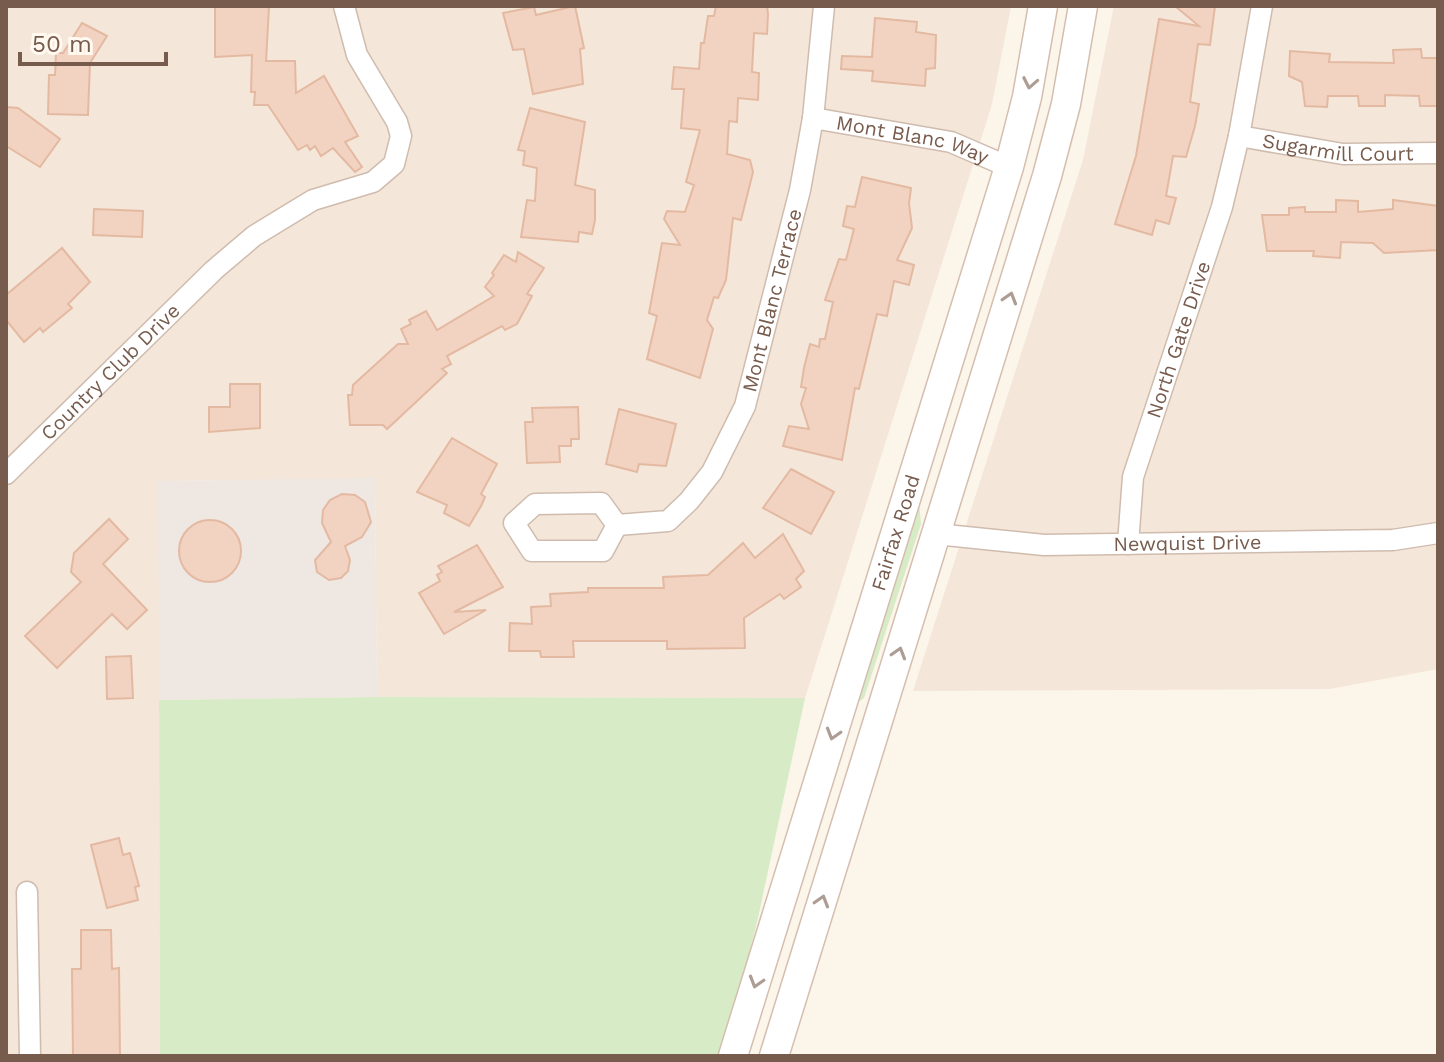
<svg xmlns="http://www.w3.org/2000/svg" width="1444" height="1062" font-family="'Work Sans',sans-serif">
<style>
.residential{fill:#f4e6d8}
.industrial{fill:#eee7e2}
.green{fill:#d7ebc7}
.building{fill:#f2d3c1;stroke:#e4b9a2;stroke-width:2}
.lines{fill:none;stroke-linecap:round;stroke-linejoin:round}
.street-casing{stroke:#cfbcaf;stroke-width:23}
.secondary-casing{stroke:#d4beaf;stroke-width:31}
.street{stroke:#fff;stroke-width:20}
.secondary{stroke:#fff;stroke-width:28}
.oneway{stroke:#ad9d94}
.labels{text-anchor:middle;stroke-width:7;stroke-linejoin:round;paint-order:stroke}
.street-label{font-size:20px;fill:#775b4d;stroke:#fff9f0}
</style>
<rect width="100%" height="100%" fill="#fcf5ea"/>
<g class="residential">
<polygon points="6,6 1011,6 992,104 805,698 377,697 375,479 159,481 160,1056 6,1056"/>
<polygon points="1114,6 1438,6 1438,669 1329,689 913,691 1083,160"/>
</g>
<polygon class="industrial" points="375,478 377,697 159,700 158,481"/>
<g class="green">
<polygon points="919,502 921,524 864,698 860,701 854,699"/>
<polygon points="377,697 805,698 758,918 724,1056 160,1056 159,700"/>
</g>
<g class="building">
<polygon points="575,6 584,48 580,49 583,84 533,94 524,49 513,50 503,13 534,7 536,15"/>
<polygon points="716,6 767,6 768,14 767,34 754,33 752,72 759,73 758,100 738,98 737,122 729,121 727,154 750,160 753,172 741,220 733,218 726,280 718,298 714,297 707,320 713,329 700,378 647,359 657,316 649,313 662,243 680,245 664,219 667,211 685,212 694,185 686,182 700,130 681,128 684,89 672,89 674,67 699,69 701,43 704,43 708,16 714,16"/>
<polygon points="1175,6 1215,6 1210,45 1198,44 1190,102 1199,104 1195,126 1186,157 1173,156 1166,196 1176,198 1169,224 1156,220 1152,235 1115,224 1136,156 1159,19 1199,26"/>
<polygon points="215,7 269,7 266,61 295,61 296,93 324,76 358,136 345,142 362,167 355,172 333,148 321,156 315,146 310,150 307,145 298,150 268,105 254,105 255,92 251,92 252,55 215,57"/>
<polygon points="875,18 917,22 916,32 936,35 935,68 926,69 925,86 872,81 873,71 841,69 842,56 872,57"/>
<polygon points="82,23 107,36 90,63 88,115 48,114 49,75 55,75 56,53 63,53"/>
<polygon points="1421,49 1422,58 1438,58 1438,106 1420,106 1419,96 1385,95 1385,106 1359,106 1358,96 1328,96 1327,107 1305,106 1302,82 1289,76 1290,51 1330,54 1329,62 1394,63 1393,50"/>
<polygon points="6,107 18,108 60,139 40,167 6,146"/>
<polygon points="530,108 585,122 575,185 595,190 595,220 592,234 579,232 578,242 521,237 527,200 535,201 537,168 523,165 525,151 518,150"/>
<polygon points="862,177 911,188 909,203 912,228 897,260 914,265 909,285 894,281 887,316 877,314 859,389 855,388 842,460 783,446 789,426 809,429 801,404 806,388 801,387 804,368 810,344 819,347 820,339 825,339 833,302 825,300 839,259 846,260 854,229 843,226 847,206 855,207"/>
<polygon points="1336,200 1358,201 1358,212 1393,209 1393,200 1438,206 1438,250 1384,253 1373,243 1341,242 1340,258 1313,256 1314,251 1267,251 1262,215 1289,215 1289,208 1305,207 1305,212 1336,212"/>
<polygon points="94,209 143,211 142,237 93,235"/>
<polygon points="62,248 90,282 68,304 72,308 43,332 40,328 24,342 6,320 6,295"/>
<polygon points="518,252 544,268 527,294 532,296 517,324 505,330 502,326 447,356 451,364 442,369 447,373 387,429 383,425 350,425 348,395 352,395 353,385 398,344 408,344 401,329 411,324 409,320 426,311 437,330 494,296 485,287 494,275 492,273 504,255 516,262"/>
<polygon points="230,384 260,384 260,428 209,432 209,407 230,407"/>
<polygon points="578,407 579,439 571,439 571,446 559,446 560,462 527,463 525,422 533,422 532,408"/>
<polygon points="619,409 676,424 666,466 639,464 637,472 606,464"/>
<polygon points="452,438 497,464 481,494 485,497 481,506 469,526 444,513 447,505 417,492"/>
<polygon points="791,469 834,492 811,534 763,508"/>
<polygon points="342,494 355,495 365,502 371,522 362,537 345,546 350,560 348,571 341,578 329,580 317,572 315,560 331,542 322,523 323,510 330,500"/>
<polygon points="109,519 128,539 103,564 147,610 127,629 112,614 57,668 25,636 81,582 71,572 74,553"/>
<circle cx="210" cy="551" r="31"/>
<polygon points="783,534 804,571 796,579 801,587 784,599 780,594 744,618 745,648 667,649 667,641 573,641 574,657 541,657 540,651 509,651 510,623 532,624 531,607 551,606 550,594 588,592 588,588 664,588 663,577 708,575 743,543 755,558"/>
<polygon points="477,545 503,587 454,612 486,610 444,634 419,593 440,581 437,575 442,572 438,566"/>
<polygon points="131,656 133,698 107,699 106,657"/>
<polygon points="119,838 123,855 130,853 139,886 135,887 138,900 107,908 91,845"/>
<polygon points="81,930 111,930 112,969 119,968 120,1056 73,1056 72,969 81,969"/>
</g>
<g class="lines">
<defs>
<g id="street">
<path id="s1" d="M813 118 951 142 1009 167"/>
<path id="s2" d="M1239 136 1343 154 1438 153"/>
<path id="s3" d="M6 474 214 270 254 236 313 200 373 182 394 164 401 136 397 122 357 55 344 6"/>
<polygon points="601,503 617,525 603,551 532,551 514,523 535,504"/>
<path id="s4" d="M617 525 668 521 689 501 712 472 745 406 800 190 813 118 824 6"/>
<path id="s5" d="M936 534 1044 545 1393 540 1438 533"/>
<path id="s6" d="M1128 544 1133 477 1222 207 1239 136 1262 6"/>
<polyline points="27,892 30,1056"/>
</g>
<g id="secondary">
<path id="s7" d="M733 1056 1009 167 1027 97 1043 6"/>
<polyline points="774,1056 1047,176 1066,104 1083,6"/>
</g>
</defs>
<use href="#street" class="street-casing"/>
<use href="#secondary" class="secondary-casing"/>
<use href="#street" class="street"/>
<use href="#secondary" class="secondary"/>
</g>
<defs><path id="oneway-chevron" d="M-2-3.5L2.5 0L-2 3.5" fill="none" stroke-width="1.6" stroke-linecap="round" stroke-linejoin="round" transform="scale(2)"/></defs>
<g class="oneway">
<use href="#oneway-chevron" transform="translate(1030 83) rotate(101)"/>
<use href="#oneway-chevron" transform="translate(1010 298) rotate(-73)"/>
<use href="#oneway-chevron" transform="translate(899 653) rotate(-73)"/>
<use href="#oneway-chevron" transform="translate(833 734) rotate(107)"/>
<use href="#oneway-chevron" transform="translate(822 901) rotate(-73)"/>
<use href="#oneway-chevron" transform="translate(756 982) rotate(107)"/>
</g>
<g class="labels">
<g class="street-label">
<text dy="7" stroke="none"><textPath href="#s1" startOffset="102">Mont Blanc Way</textPath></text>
<text dy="7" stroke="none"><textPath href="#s2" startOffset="100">Sugarmill Court</textPath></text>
<text dy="7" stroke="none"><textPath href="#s4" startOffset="300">Mont Blanc Terrace</textPath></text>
<text dy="7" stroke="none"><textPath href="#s6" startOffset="212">North Gate Drive</textPath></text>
<text dy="7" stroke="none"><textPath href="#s3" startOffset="146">Country Club Drive</textPath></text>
<text dy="7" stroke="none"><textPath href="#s7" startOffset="548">Fairfax Road</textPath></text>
<text dy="7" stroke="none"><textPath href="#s5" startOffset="252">Newquist Drive</textPath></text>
</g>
</g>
<rect width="1444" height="1062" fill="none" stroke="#775b4d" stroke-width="16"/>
<path d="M20 52v12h146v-12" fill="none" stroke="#775b4d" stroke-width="4"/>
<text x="32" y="52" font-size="24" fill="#775b4d" stroke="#fff9f0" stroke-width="6" paint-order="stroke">50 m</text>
</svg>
